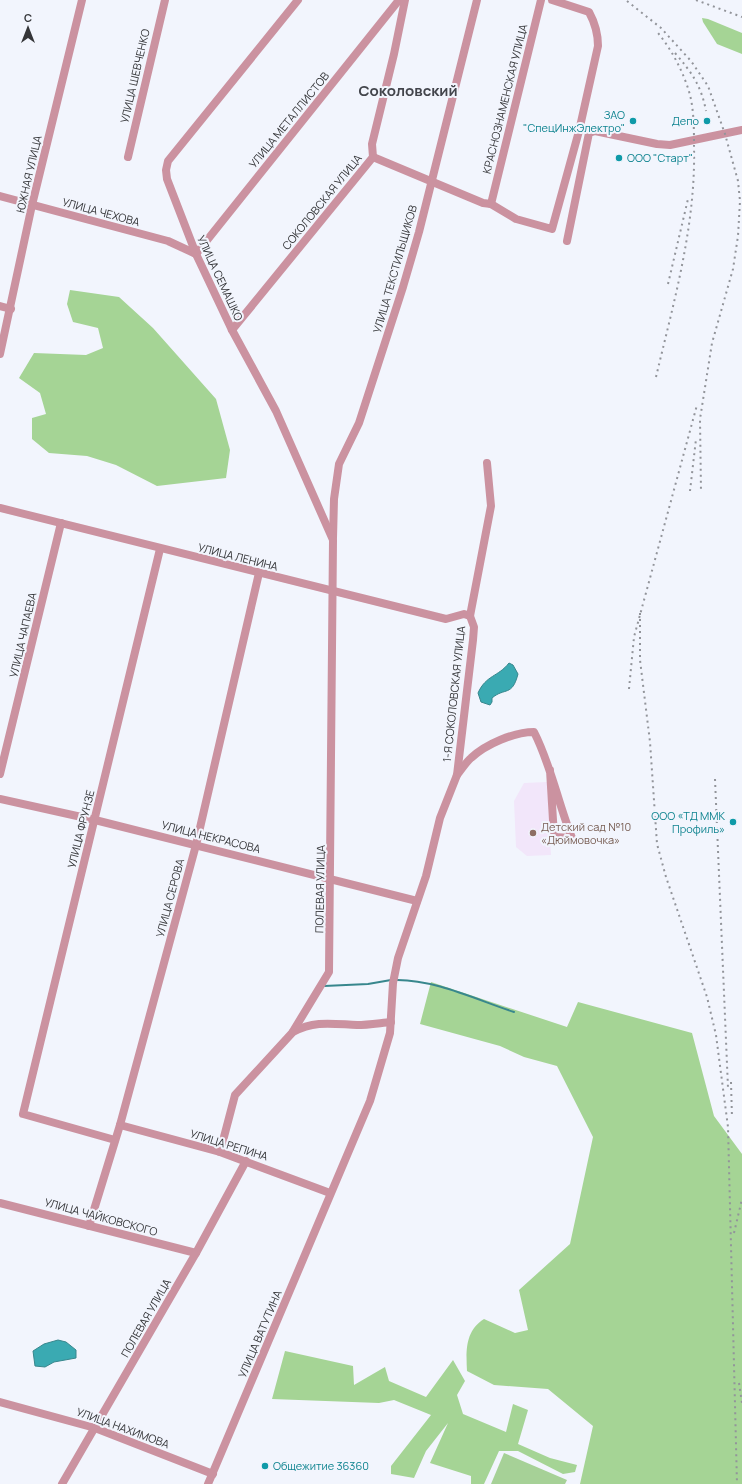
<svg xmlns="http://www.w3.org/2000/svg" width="742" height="1484" font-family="Manrope,sans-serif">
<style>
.education{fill:#f2e6fa}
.green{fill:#a6d197}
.forest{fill:#a5d495}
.water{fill:#3aaab2;stroke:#38878d}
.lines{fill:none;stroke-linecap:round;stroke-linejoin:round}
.stream{stroke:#38878d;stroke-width:2}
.minor{stroke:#cb92a0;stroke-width:8}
.rail{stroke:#92949a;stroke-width:2;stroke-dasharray:2 4;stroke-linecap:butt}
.culture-dot{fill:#0f9aa8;stroke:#f2f5fd;stroke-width:1.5}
.education-dot{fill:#8d6e63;stroke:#f2f5fd;stroke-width:1.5}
.labels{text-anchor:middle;stroke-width:4;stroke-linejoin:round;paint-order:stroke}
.street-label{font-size:11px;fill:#343538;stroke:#f2f5fd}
.culture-label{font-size:11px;fill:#0d838f;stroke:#f2f5fd;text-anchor:end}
.education-label{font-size:11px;fill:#785e54;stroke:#f2f5fd;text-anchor:start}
.district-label{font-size:15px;font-weight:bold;fill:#43454c;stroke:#f2f5fd}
</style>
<rect width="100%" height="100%" fill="#f2f5fd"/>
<polygon class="education" points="547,782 551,855 527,856 516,847 514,801 524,783"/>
<polygon class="green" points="504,1453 567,1480 565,1484 491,1484"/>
<g class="forest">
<polygon points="702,18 708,19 742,33 742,54 717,44 703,22"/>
<polygon points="70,290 119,297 153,328 216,399 230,450 226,478 157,486 116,465 87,456 49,453 32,439 32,418 46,414 40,393 19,378 34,353 86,355 103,348 98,328 73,322 67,304"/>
<path d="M431 982 567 1027 578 1002 692 1033 714 1116 742 1154V1484H580L593 1426 548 1389 494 1385 467 1371C466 1351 465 1331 484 1319L515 1333 528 1330 519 1290 570 1244 593 1137 557 1066 524 1057 500 1046 420 1024Z"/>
<polygon points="285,1351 353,1366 354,1385 385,1367 389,1381 426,1397 453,1360 465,1381 457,1395 463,1414 506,1432 513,1404 528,1410 518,1444 550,1458 577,1465 575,1472 563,1474 518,1451 499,1451 484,1484 471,1484 471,1476 430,1463 448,1423 426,1451 414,1478 391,1474 391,1466 431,1415 394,1400 379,1403 272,1399"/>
</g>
<g class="water">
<path d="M509 663 513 665 518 674C512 697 505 687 492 698V702L490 705 481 702 478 693C486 675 498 677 509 663Z"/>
<polygon points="58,1340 66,1342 76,1350 76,1358 54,1362 45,1367 35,1366 33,1351 44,1344"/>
</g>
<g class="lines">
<g class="stream">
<path d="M395 980C434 979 477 1000 514 1012"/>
<polyline points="324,986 368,984 391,980"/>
</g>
<g class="minor">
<polyline points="128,157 165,0"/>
<path d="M373 157 483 203 491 204 516 219 552 229 579 131 598 46C598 33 595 23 589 12L552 0"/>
<polyline points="0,196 168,241 196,254 399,0"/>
<polyline points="491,204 541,0"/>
<polyline points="567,241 589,133 595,131 657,144 670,145 742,130"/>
<polyline points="0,306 11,309"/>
<polyline points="232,330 373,157 372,144 394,54 405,0"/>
<polyline points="0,354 32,205 82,0"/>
<polyline points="0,508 446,619 464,614 470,616"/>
<polyline points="333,538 334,499 339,464 359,423 403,287 419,232 477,0"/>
<polyline points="0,774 61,523"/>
<path d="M457 775C462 769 466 762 471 758 486 744 514 732 534 732 551 765 558 803 572 838L554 837 550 770"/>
<polyline points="0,799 95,820 417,901"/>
<path d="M293 1032C315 1020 333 1024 357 1025 368 1025 380 1023 391 1022"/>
<polyline points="120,1125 220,1152 330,1193"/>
<polyline points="115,1140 23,1114 160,549"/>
<polyline points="220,1152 235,1095 292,1033 329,972 333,540 276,411 232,330 196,254 167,179 166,170 168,161 298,0"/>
<polyline points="0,1203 196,1253"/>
<polyline points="89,1226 120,1125 196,845 259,573"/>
<polyline points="0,1402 95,1428 213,1474"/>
<polyline points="62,1484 196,1253 246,1161"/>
<polyline points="208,1484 370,1101 390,1033 393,983 398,958 426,876 440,818 457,775 473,640 474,627 470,616 491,506 487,463"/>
</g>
<g class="rail">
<polyline points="696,0 742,17"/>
<polyline points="627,1 661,28 691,61 708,86 725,134 738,181 740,201 738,236 733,269 712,343 700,419 701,492"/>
<path d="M675 53C692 73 701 85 706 111"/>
<polyline points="668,284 688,199"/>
<path d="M656 377C674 301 696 225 694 146 694 130 694 111 690 95 684 73 672 50 658 33"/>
<polyline points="690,491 696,439"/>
<polyline points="640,613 640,660 650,742 657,844 666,877 707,997 716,1035 728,1127 737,1484"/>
<polyline points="629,689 634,637 697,405"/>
<polyline points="715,779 728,1088"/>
<polyline points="731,1082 732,1118"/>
<polyline points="734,1233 742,1199"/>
<polyline points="739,1383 742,1403"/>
</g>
</g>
<g class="culture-dot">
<circle cx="633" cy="121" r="4"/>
<circle cx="707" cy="121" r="4"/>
<circle cx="619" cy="158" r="4"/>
<circle cx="733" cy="822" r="4"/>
<circle cx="265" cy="1466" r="4"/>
</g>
<circle class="education-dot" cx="533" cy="833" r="4"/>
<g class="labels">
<g class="street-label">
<text transform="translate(135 76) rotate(-77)" y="4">УЛИЦА ШЕВЧЕНКО</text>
<text transform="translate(505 99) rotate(-76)" y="4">КРАСНОЗНАМЕНСКАЯ УЛИЦА</text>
<text transform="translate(289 120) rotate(-51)" y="4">УЛИЦА МЕТАЛЛИСТОВ</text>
<text transform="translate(29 174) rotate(-77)" y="4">ЮЖНАЯ УЛИЦА</text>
<text transform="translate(322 202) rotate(-51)" y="4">СОКОЛОВСКАЯ УЛИЦА</text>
<text transform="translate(101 212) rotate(15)" y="4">УЛИЦА ЧЕХОВА</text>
<text transform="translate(395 269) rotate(-74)" y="4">УЛИЦА ТЕКСТИЛЬЩИКОВ</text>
<text transform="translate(220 278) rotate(65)" y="4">УЛИЦА СЕМАШКО</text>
<text transform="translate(238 557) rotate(14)" y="4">УЛИЦА ЛЕНИНА</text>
<text transform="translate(23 635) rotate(-77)" y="4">УЛИЦА ЧАПАЕВА</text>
<text transform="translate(454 694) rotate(-84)" y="4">1-Я СОКОЛОВСКАЯ УЛИЦА</text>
<text transform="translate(81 829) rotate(-76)" y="4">УЛИЦА ФРУНЗЕ</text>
<text transform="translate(211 837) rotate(14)" y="4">УЛИЦА НЕКРАСОВА</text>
<text transform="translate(320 889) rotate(-89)" y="4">ПОЛЕВАЯ УЛИЦА</text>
<text transform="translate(170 898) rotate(-75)" y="4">УЛИЦА СЕРОВА</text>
<text transform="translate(229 1145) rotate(17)" y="4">УЛИЦА РЕПИНА</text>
<text transform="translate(101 1217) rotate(15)" y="4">УЛИЦА ЧАЙКОВСКОГО</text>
<text transform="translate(146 1318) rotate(-60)" y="4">ПОЛЕВАЯ УЛИЦА</text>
<text transform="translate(260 1334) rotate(-67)" y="4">УЛИЦА ВАТУТИНА</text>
<text transform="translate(123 1428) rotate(20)" y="4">УЛИЦА НАХИМОВА</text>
</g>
<g class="culture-label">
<text x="625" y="119">ЗАО<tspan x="625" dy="13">"СпецИнжЭлектро"</tspan></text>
<text x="699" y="125">Депо</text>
<text x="627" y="162" text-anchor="start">ООО "Старт"</text>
<text x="725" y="820">ООО «ТД ММК<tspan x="725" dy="13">Профиль»</tspan></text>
<text x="273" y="1470" text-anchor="start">Общежитие 36360</text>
</g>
<g class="education-label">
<text x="541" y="831">Детский сад №10<tspan x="541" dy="13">«Дюймовочка»</tspan></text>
</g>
<g class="district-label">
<text x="408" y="96">Соколовский</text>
</g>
</g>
<g transform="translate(28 28)" stroke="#f2f5fd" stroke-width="3" paint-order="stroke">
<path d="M0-3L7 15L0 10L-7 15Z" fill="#343538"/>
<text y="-6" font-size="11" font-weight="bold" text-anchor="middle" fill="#343538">С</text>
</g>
</svg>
